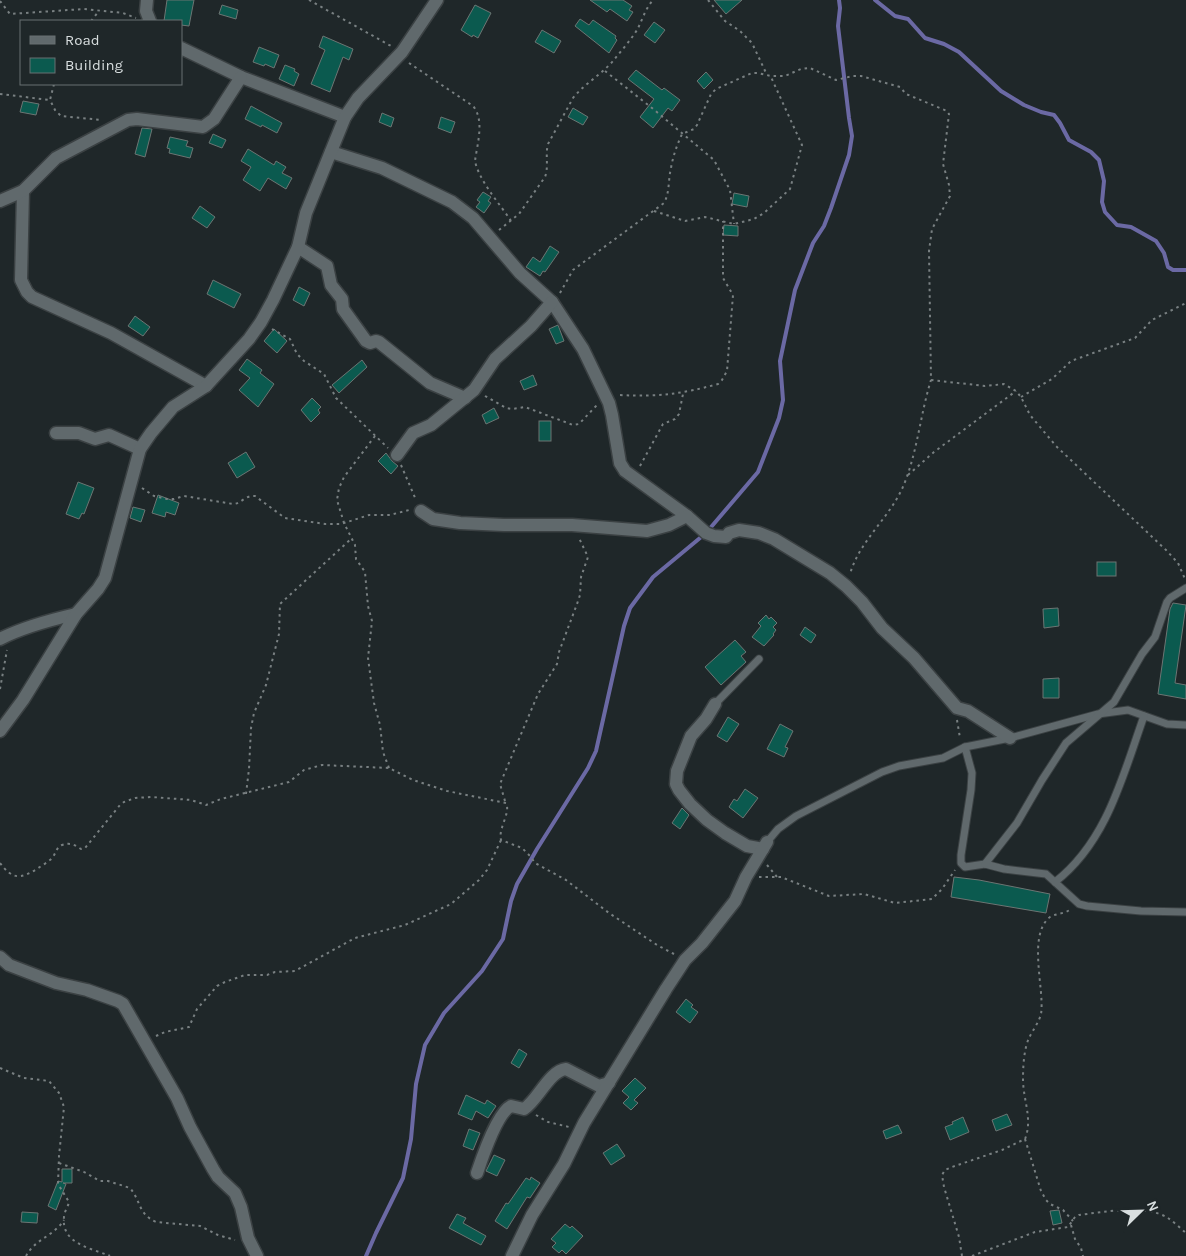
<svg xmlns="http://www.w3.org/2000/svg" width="1186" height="1256" font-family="Karla,sans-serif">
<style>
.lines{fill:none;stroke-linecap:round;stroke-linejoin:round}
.stream{stroke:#6b69a4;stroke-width:4}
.building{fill:#0b5a4f;stroke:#6c7573}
.lane-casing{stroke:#3b4143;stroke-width:9}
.street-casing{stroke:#3b4143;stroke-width:15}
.path{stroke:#798082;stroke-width:2;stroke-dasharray:2.5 4;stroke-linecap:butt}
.lane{stroke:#60696c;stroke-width:7}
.street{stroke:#60696c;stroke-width:12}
</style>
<rect width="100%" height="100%" fill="#1f2729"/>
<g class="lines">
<g class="stream">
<polyline points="875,0 895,16 908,19 925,38 944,44 959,52 1001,91 1024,105 1041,112 1054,115 1060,123 1069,140 1091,152 1099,160 1104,181 1102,202 1105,212 1117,225 1131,227 1156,241 1164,253 1168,267 1173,270 1186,270"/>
<polyline points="366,1256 376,1233 403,1178 411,1139 416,1084 425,1045 444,1013 482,971 503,939 511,901 517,884 537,849 588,768 596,751 624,626 630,608 653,577 706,533 758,472 779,418 783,400 780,361 795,290 813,243 824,226 831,208 849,155 852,136 849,118 838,26 840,8 839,0"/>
</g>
</g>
<g class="building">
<polygon points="167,0 194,0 189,26 181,25 181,21 164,21"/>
<polygon points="590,0 623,0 632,6 629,10 633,12 627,21 610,9 607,12"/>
<polygon points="714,0 742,0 726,14"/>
<polygon points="222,5 238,10 236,19 219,14"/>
<polygon points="475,5 491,13 478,38 473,35 472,37 461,30"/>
<polygon points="580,19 589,25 593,20 616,36 615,38 617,40 609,53 575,26"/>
<polygon points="654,22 665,30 655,43 644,35"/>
<polygon points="542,30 561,41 554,53 535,42"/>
<polygon points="323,36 353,49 349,60 343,57 330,92 311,84 325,50 319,47"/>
<polygon points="259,47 279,55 274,68 265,64 264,66 253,62"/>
<polygon points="285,65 295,69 294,71 299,74 294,86 279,79"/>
<polygon points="636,70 662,90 664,88 680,100 672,111 668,108 653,128 640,117 654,99 628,79"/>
<polygon points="706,72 713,80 704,89 697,81"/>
<polygon points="23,101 39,104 36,115 20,112"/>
<polygon points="251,106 282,123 277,133 262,125 261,127 245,119"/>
<polygon points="573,108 588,117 583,125 568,117"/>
<polygon points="382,113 394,118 391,127 379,122"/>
<polygon points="441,117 455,122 451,133 438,128"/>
<polygon points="142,128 152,129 145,157 135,154"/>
<polygon points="213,134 226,140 222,148 209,143"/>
<polygon points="170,137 188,141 186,146 193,148 190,158 169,153 170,149 167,148"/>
<polygon points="248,149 274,165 276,161 286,167 282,173 292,178 286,189 268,178 260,191 243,180 251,167 241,161"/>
<polygon points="483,192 491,197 488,201 491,203 484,213 476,207 480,202 477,200"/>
<polygon points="734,193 749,196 747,207 732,204"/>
<polygon points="200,206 215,217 207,228 192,218"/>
<polygon points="724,225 738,226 738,236 723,235"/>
<polygon points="550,246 559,252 545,272 543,271 540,276 526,267 533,257 540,262"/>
<polygon points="213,280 241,294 234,308 207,294"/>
<polygon points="299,287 310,293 304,306 293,300"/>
<polygon points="135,316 150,327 143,336 128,326"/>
<polygon points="558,325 564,341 556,344 549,329"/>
<polygon points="274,329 287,341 277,353 264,341"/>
<polygon points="247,359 262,370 260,373 274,384 258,407 239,390 250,378 239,370"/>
<polygon points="362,360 367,367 339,393 332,385"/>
<polygon points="533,375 537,385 524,390 520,381"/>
<polygon points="312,398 321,407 318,410 320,413 311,422 301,410"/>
<polygon points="494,408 499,418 486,424 482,415"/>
<rect x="539" y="421" width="12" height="20"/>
<polygon points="246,452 255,467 237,478 228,463"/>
<polygon points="386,453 392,461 398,466 391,474 378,461"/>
<polygon points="78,482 94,488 84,514 82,513 79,519 66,514"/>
<polygon points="158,495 179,503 175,515 166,512 165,517 152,513"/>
<polygon points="133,507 145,510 141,522 130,518"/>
<rect x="1097" y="562" width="19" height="14"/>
<polygon points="1173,603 1186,605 1175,683 1186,685 1186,699 1158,694 1170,609"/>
<polygon points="1058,608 1059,626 1044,628 1043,609"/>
<polygon points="766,615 769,619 771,617 777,623 773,627 776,630 773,634 774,635 764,646 752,637 761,626 758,623"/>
<polygon points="805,627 816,635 811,643 800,635"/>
<polygon points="735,640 746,652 741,656 746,662 721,685 705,667"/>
<polygon points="1059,678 1059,698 1043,698 1043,679"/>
<polygon points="728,717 739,724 727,742 717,736"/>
<polygon points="780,724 793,731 785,747 788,748 784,757 767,749"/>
<polygon points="745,789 758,798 743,818 729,807 734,799 737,801"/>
<polygon points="682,808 689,815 680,829 672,823"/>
<polygon points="954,877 979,880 1050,894 1046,913 951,897"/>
<polygon points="686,999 693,1005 691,1007 698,1012 690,1023 676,1012"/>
<polygon points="519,1049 527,1054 519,1068 511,1063"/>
<polygon points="635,1078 646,1088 634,1100 638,1103 631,1110 623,1103 629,1097 622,1091"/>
<polygon points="466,1095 485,1104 487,1100 496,1106 488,1118 476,1111 472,1120 458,1114"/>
<polygon points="1007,1114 1012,1125 996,1131 992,1120"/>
<polygon points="963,1117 969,1132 950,1140 945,1127 953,1124 952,1122"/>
<polygon points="898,1125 902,1133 886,1139 883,1131"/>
<polygon points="469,1129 480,1133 473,1150 463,1146"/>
<polygon points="617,1144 625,1156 611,1165 603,1153"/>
<polygon points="494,1155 505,1160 497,1176 486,1171"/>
<polygon points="62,1169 72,1169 72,1183 63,1183 66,1184 56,1210 48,1206 58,1181 62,1182"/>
<polygon points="531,1177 540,1183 530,1198 527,1197 507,1229 495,1221 506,1203 508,1204 526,1178 530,1180"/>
<polygon points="1059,1210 1062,1223 1053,1225 1050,1211"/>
<polygon points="22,1212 38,1213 37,1223 21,1222"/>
<polygon points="457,1214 466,1218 463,1223 486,1236 481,1245 449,1228"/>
<polygon points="565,1224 570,1228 572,1226 583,1236 566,1254 562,1250 559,1253 552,1247 556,1243 551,1239"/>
</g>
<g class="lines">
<defs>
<g id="lane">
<polyline points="715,704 759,659"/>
<polyline points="965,747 972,773 971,790 961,855 961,863 965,867 985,864 1004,869 1046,874 1079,904 1087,906 1141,911 1186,912"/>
<polyline points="767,842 778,829 796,816 882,772 899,766 943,758 965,747 1010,738 1098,714 1128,710 1167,724 1186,725"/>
<polyline points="985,864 1017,823 1042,780 1066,743 1114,702 1142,654 1155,637 1167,602 1170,598 1186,588"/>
<path d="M1055 882C1107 842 1123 775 1144 716"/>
</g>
<g id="street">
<polyline points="147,0 146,11 150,21"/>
<polyline points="181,48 241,77 345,117"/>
<polyline points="331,152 382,168 452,202 473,218 520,273 552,302 583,349 609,403 612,415 620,463 625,471 687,516 706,533 714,536 726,537 729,533 739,530 759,533 774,539 830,573 846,586 862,602 882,628 914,658 957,708 968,711 1010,738"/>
<polyline points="23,191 21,280 27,292 32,297 111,333 206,386"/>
<polyline points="0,201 23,191 56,158 128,120 137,119 203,127 214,119 241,77"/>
<polyline points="298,247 327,266 331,285 342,299 343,309 366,341 370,343 376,341 379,342 430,383 465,398"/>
<polyline points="56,433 79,433 95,439 109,435 140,449"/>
<polyline points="397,455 413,433 431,425 474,390 495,359 531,326 552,302"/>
<polyline points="421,511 433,519 460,523 504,525 572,525 647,531 669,525 687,516"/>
<path d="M0 639C23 627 50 620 76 614"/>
<polyline points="715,704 706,719 691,736 677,771 676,784 679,790 690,804 707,820 725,833 747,846 763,849"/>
<polyline points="0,731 23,700 76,614 98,589 105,578 140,449 151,433 173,407 206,386 249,339 261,322 273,300 298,247 306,213 345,117 358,98 402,52 437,0"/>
<polyline points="0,957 9,965 56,983 87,990 118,1001 123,1004 177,1098 190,1127 213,1169 218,1177 235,1193 241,1207 248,1238 257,1256"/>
<path d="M477 1173C482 1158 497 1113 511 1106L524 1109C538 1100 549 1071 566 1069L599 1086 609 1083"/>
<polyline points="512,1256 532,1215 564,1164 584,1123 666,989 685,960 702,943 735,901 746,877 767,842"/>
</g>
</defs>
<use href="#lane" class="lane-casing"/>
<use href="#street" class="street-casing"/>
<g class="path">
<polyline points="309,0 391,46"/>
<polyline points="708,0 725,21 740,31 752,43 767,75"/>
<polyline points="0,1 10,14 84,9 123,13 136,18"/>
<polyline points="91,21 99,11"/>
<path d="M409 63 473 106C485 120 477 145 475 161 479 181 500 204 511 221"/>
<polyline points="605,71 652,108 714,160 730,190 734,224"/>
<polyline points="54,84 50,100 55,110 61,116 101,120"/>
<polyline points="0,94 50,100"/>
<polyline points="654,211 685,221 705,217 734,224 754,219 764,213 790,189 802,145 771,77"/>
<path d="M499 230 519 214 545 177C549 166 545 155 548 144L573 98C584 84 601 75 613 61 621 51 630 41 637 30 642 21 645 9 653 0"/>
<path d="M560 293 573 270 664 203C670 192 668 180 671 168 673 156 677 145 682 134L694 129 697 125 711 94 716 89 752 73H758L771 76H785L801 69 810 68 836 80 853 76H861L900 87 906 94 947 111 949 114 943 164 949 185 950 196 932 229 929 251 931 380C920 415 917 456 902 489 888 519 859 542 850 574"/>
<polyline points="272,329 290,339 297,354 304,361 324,374 336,398 388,448"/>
<polyline points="931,380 985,386 1004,384 1016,391 1021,397 1030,415 1056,446 1166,550 1178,563 1185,579"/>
<path d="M620 395C659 397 681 394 718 384L722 380 727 371 733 295 723 278V221"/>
<polyline points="485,396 506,408 512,409 525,407 573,425 579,424 597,405"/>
<polyline points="1021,397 1052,379 1071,361 1135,338 1152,320 1186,303"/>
<polyline points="375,436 344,477 339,488 337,500 344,523 355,545 356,559 365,572 368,606 372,621 368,658 374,703 380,725 383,752 389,768"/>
<polyline points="401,465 416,500"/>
<polyline points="640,466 663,424 675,419 679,414 683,394"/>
<polyline points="908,475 934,452 1016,391"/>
<path d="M142 488 154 496 167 499H174L184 496 233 504C241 504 245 495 255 496L285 518 325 524H341L369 515H390L409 510"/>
<polyline points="0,689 7,650"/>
<polyline points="957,720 960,738"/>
<polyline points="246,794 249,769 251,728 254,713 266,685 279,634 280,604 352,538"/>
<polyline points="505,801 500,784 538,694 557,664 559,652 577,604 580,595 581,577 588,557 579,538"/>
<path d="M0 863C13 880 20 879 37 869 42 865 49 862 53 857 56 852 57 847 62 845 70 842 75 845 81 849L85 848 120 805 124 802 135 798 152 797 191 800 206 805 221 799 289 782 304 770 322 765 389 768 413 780 447 791 506 803C511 813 498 828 501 840L522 848 530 856 535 863 566 880 609 913 657 945 674 954"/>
<polyline points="767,865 777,877"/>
<polyline points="759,877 781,877 829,896 864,894 895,903 932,899 942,889 955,870"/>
<polyline points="156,1036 165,1032 189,1027 197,1009 217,986 225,982 245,975 267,975 275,972 295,971 355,938 405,925 451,904 479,880 487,870 501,840"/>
<path d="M0 1068 24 1078 49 1081 59 1093 64 1107 59 1156 58 1184 69 1202C68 1207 64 1212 64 1217 61 1244 91 1248 110 1256"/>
<polyline points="536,1115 548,1122 569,1127"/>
<polyline points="1025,1139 1041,1191 1046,1200 1050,1204 1063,1210 1073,1221"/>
<path d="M59 1163 84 1172 100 1181H108L130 1188C141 1201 138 1214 156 1222L200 1226 218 1235 235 1240"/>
<polyline points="1071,1225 1075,1239 1081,1248 1083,1256"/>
<path d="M26 1256C35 1239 54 1236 64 1220"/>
<path d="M962 1256 959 1237 944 1187 942 1175 945 1170 952 1167 1002 1150 1025 1139C1033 1119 1023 1100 1023 1079 1023 1066 1024 1049 1029 1038 1033 1030 1039 1022 1041 1014 1045 990 1027 935 1050 917 1057 913 1065 914 1071 909"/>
<path d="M972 1256 1035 1232 1068 1227 1075 1217 1079 1215C1103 1212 1146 1204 1168 1218 1174 1222 1180 1228 1186 1233"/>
</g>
<use href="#lane" class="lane"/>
<use href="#street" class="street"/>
</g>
<rect x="20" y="20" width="162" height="65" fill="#1f2729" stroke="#697072"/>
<rect x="30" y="36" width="25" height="8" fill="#60696c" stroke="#697072"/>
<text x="65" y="45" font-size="15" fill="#d8dedf">Road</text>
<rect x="30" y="58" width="25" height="15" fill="#0b5a4f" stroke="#697072"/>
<text x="65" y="70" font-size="15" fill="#d8dedf">Building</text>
<g transform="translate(1141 1211) rotate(67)" stroke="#1f2729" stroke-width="4" paint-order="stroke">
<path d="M0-4L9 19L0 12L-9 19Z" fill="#d8dedf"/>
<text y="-8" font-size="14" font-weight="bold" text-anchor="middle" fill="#d8dedf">N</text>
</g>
</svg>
